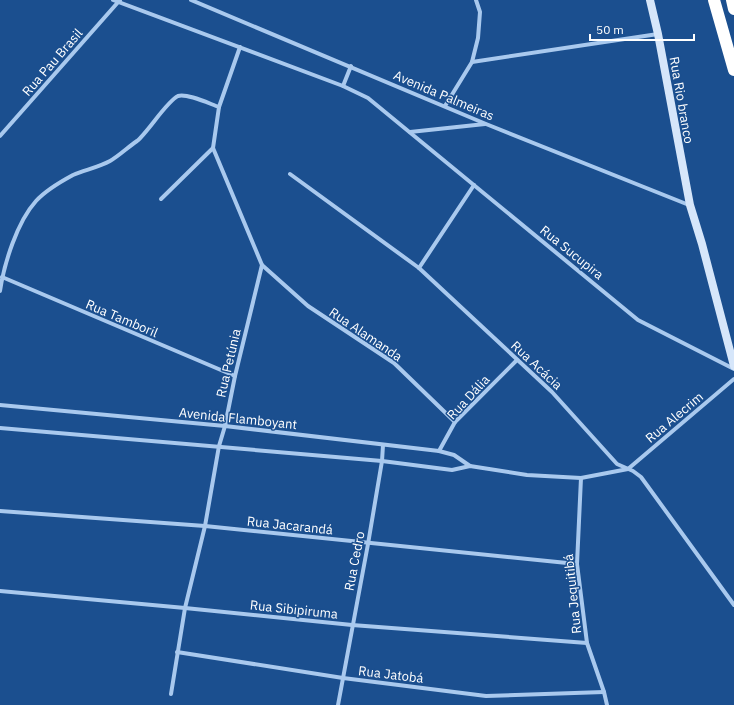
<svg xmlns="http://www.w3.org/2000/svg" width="734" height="705" font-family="'IBM Plex Sans',sans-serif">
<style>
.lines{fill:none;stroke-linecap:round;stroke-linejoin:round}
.street{stroke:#a9c9ee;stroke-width:4}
.secondary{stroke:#d6e6fa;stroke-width:8}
.highway{stroke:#fff;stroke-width:12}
.labels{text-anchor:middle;stroke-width:3;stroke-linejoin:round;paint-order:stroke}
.street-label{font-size:13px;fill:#fff;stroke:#1b4f8f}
</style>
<rect width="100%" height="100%" fill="#1b4f8f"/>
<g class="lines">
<g class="street">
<polyline points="113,0 343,86 368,98 638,320 734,369"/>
<polyline points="191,0 486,124 689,205"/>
<polyline points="472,62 658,34"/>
<polyline points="343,86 351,66"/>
<polyline points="445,106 472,62 478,38 480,12 476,0"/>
<polyline points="410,132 485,124"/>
<polyline points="0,136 120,0"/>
<polyline points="290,174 419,268 552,392 617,464 633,471 641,477 734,605"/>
<polyline points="161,199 213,148"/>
<polyline points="262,265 308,306 394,363 455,422"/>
<polyline points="419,268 474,185"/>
<polyline points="2,277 235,376"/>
<path d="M0 291C4 264 17 222 36 201 46 190 60 182 73 175 85 170 99 167 110 161 119 156 128 147 137 141 148 132 167 101 178 96 187 93 210 104 219 107"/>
<polyline points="0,405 225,426 439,451 454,455 470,466"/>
<polyline points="0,428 382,461 452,470 470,466 527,475 581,478 628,469 734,379"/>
<polyline points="439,451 455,422 517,360"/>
<polyline points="581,478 577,564 587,643 604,692 607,705"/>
<polyline points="0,511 205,526 577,564"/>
<polyline points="0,591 185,608 352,625 587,643"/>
<polyline points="177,652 343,678 486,696 604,692"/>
<polyline points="171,694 185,608 205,526 219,446 225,426 235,376 262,265 213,148 219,107 240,47"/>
<polyline points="338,705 368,544 382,461 383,445"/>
</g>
<polyline class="secondary" points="650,0 658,34 690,205 702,244 734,366"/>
<g class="highway">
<polyline points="714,0 734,70"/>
<polyline points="732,0 734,9"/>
</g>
</g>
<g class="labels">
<g class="street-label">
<text transform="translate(52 62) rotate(-49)" y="5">Rua Pau Brasil</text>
<text transform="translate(444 95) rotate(23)" y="5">Avenida Palmeiras</text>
<text transform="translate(682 100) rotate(80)" y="5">Rua Rio branco</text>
<text transform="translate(572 252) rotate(39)" y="5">Rua Sucupira</text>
<text transform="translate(122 318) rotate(23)" y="5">Rua Tamboril</text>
<text transform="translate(366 334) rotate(34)" y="5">Rua Alamanda</text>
<text transform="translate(228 363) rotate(-77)" y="5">Rua Petúnia</text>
<text transform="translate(537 365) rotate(43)" y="5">Rua Acácia</text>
<text transform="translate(468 397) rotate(-47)" y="5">Rua Dália</text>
<text transform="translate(674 417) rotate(-40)" y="5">Rua Alecrim</text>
<text transform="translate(238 418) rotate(6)" y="5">Avenida Flamboyant</text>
<text transform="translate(290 525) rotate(6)" y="5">Rua Jacarandá</text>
<text transform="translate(354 561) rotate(-79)" y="5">Rua Cedro</text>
<text transform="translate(572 594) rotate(-96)" y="5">Rua Jequitibá</text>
<text transform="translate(294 609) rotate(6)" y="5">Rua Sibipiruma</text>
<text transform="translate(391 674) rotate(7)" y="5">Rua Jatobá</text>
</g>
</g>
<path d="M590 34v6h104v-6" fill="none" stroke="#ffffff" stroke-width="2"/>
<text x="596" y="34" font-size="12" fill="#ffffff" stroke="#1b4f8f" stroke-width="3" paint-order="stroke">50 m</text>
</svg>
